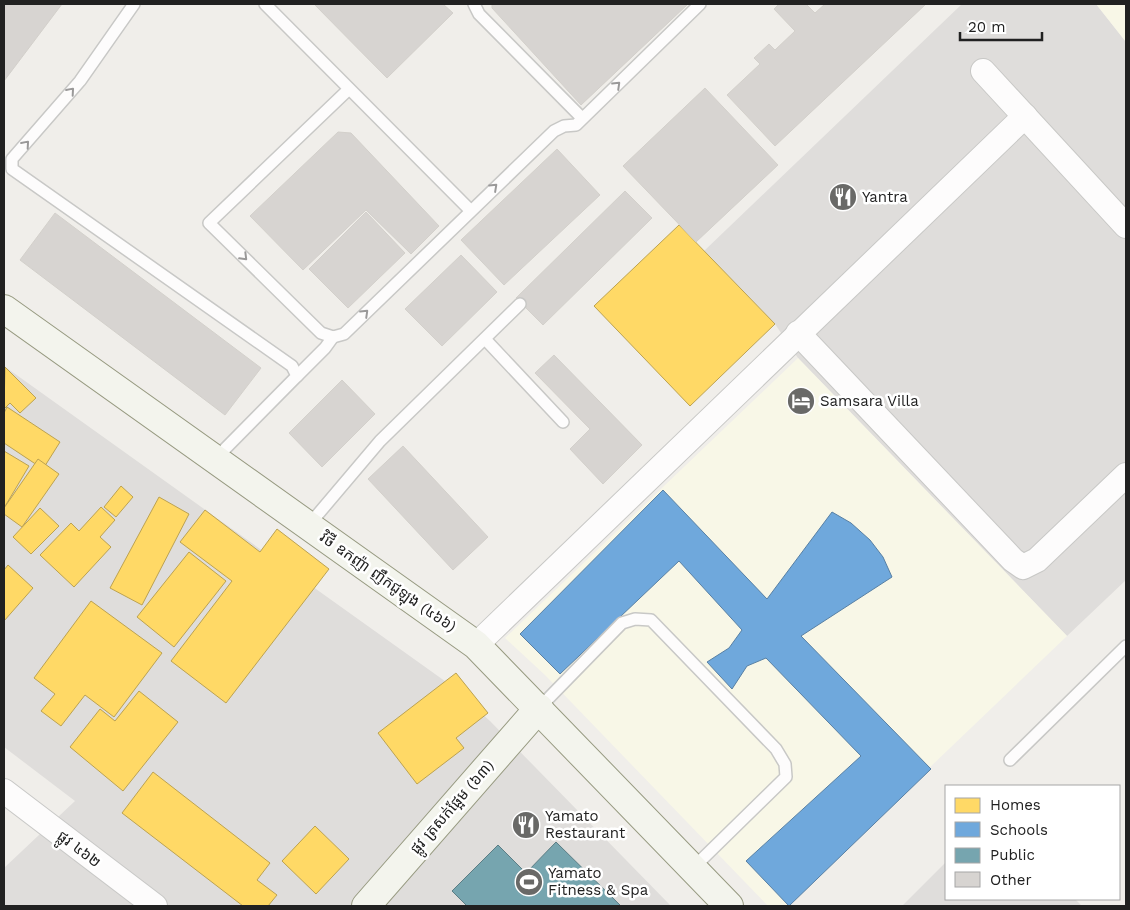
<svg xmlns="http://www.w3.org/2000/svg" width="1130" height="910" font-family="'Work Sans','Noto Sans Khmer',sans-serif">
<style>
.residential{fill:#dfdddb}
.education{fill:#f8f7e7}
.homes{fill:#ffd966;stroke:#bca251}
.schools{fill:#6fa8dc;stroke:#5880a4}
.public{fill:#76a5af;stroke:#5c7d84}
.building{fill:#d7d4d1;stroke:#d3d0cb}
.lines{fill:none;stroke-linecap:round;stroke-linejoin:round}
.lane-casing{stroke:#c8c8c6;stroke-width:14}
.street-casing{stroke:#c8c8c6;stroke-width:26}
.secondary-casing{stroke:#979a81;stroke-width:30}
.lane{stroke:#fdfcfc;stroke-width:11}
.street{stroke:#fdfcfc;stroke-width:24}
.secondary{stroke:#f3f4ed;stroke-width:28}
.oneway{stroke:#9a9999}
.labels{text-anchor:middle;stroke-width:5;stroke-linejoin:round;paint-order:stroke}
.poi-label{font-size:15px;fill:#212121;stroke:#fff;text-anchor:start}
.street-label{font-size:15px;fill:#212121;stroke:#fff}
</style>
<rect width="100%" height="100%" fill="#f0eeea"/>
<g class="residential">
<polygon points="962,4 1096,4 1126,42 1126,580 1067,636 798,358 775,324 704,251"/>
<polygon points="4,366 449,684 490,721 671,906 4,906 4,868 75,801 4,747"/>
<polygon points="946,862 946,899 1075,899 1082,906 902,906"/>
</g>
<g class="education">
<polygon points="1096,4 1126,4 1126,42"/>
<polygon points="798,358 1067,636 785,906 768,906 545,675 505,638"/>
</g>
<g class="homes">
<polygon points="679,225 775,324 690,406 594,306"/>
<polygon points="5,367 36,398 20,413 10,403 4,409"/>
<polygon points="7,407 60,442 43,469 4,443 4,413"/>
<polygon points="4,451 29,466 4,508"/>
<polygon points="38,459 59,474 22,527 4,514 4,508"/>
<polygon points="121,486 133,497 116,517 104,507"/>
<polygon points="159,497 189,514 142,605 110,588"/>
<polygon points="101,507 115,520 100,537 111,547 74,587 40,555 71,523 79,531"/>
<polygon points="40,508 59,526 31,554 13,537"/>
<polygon points="205,510 260,552 277,529 329,569 226,703 171,661 232,581 180,542"/>
<polygon points="189,552 226,581 174,647 137,617"/>
<polygon points="8,565 33,588 4,621 4,570"/>
<polygon points="91,601 162,653 114,717 85,695 61,726 41,711 55,694 34,678"/>
<polygon points="456,673 488,713 456,738 464,748 417,784 378,733"/>
<polygon points="139,691 178,722 123,791 70,747 100,709 115,721"/>
<polygon points="153,772 270,863 257,880 277,895 268,906 243,906 122,813"/>
<polygon points="315,826 349,859 316,894 282,861"/>
</g>
<polygon class="schools" points="663,490 767,599 832,512 851,523 870,540 883,557 892,577 801,636 931,769 789,906 746,861 861,756 766,658 747,666 732,689 707,662 729,648 742,630 679,561 560,674 520,634"/>
<polygon class="public" points="556,842 621,906 467,906 452,891 498,845 526,873"/>
<g class="building">
<polygon points="4,4 62,4 4,81"/>
<polygon points="314,4 443,4 453,13 387,78"/>
<polygon points="492,4 688,4 581,105 492,8"/>
<polygon points="779,4 806,4 815,13 825,4 926,4 775,146 727,95 760,64 754,58 769,44 775,50 795,31 774,9"/>
<polygon points="705,88 778,165 696,242 623,166"/>
<polygon points="338,132 351,133 439,226 411,254 366,210 303,270 250,216"/>
<polygon points="557,149 600,195 504,285 461,240"/>
<polygon points="625,191 652,218 543,325 516,298"/>
<polygon points="366,212 405,253 348,308 309,269"/>
<polygon points="55,213 261,368 225,415 20,260"/>
<polygon points="461,255 497,292 442,346 405,309"/>
<polygon points="554,355 642,445 603,484 570,449 590,429 535,373"/>
<polygon points="342,380 375,414 322,467 289,433"/>
<polygon points="403,446 488,537 453,570 368,479"/>
</g>
<g class="lines">
<defs>
<g id="lane">
<polyline points="134,4 80,81 12,159 12,169 292,366 297,376 215,459"/>
<polyline points="265,4 470,210"/>
<polyline points="474,4 479,14 582,118"/>
<polyline points="349,89 209,223 321,333 333,337 344,334 554,131 564,126 576,125 700,4"/>
<polyline points="485,339 563,422"/>
<polyline points="297,376 325,348 333,337"/>
<polyline points="308,526 380,441 520,304"/>
<polyline points="539,708 622,623 635,619 651,620 776,749 785,764 786,777 693,868"/>
<polyline points="1010,760 1126,646"/>
</g>
<g id="street">
<polyline points="983,71 1126,226"/>
<polyline points="798,333 1013,560 1023,567 1037,560 1126,475"/>
<polyline points="476,645 1025,116"/>
<polyline points="4,791 155,906"/>
</g>
<g id="secondary">
<polyline points="4,309 476,645 729,906"/>
<polyline points="366,906 539,708"/>
</g>
</defs>
<use href="#lane" class="lane-casing"/>
<use href="#street" class="street-casing"/>
<use href="#secondary" class="secondary-casing"/>
<use href="#lane" class="lane"/>
<use href="#street" class="street"/>
<use href="#secondary" class="secondary"/>
</g>
<defs><path id="oneway-chevron" d="M-2-3.5L2.5 0L-2 3.5" fill="none" stroke-width="1.6" stroke-linecap="round" stroke-linejoin="round" transform="scale(1.25)"/></defs>
<g class="oneway">
<use href="#oneway-chevron" transform="translate(617 85) rotate(-44)"/>
<use href="#oneway-chevron" transform="translate(71 91) rotate(-49)"/>
<use href="#oneway-chevron" transform="translate(26 144) rotate(-49)"/>
<use href="#oneway-chevron" transform="translate(494 187) rotate(-43)"/>
<use href="#oneway-chevron" transform="translate(244 257) rotate(45)"/>
<use href="#oneway-chevron" transform="translate(365 313) rotate(-44)"/>
</g>
<defs>
<symbol id="restaurant-disc" viewBox="-11 -11 22 22"><circle r="9.5" fill="#696967" stroke="#fff"/><path d="M-5-6h1v4h1v-4h1v4h1v-4h1v5L-1.5 .5V6h-2V.5L-5-1ZM5-6V6H3V1.5H1.5Q1.5-4 5-6Z" fill="#fff"/></symbol>
<symbol id="hotel-disc" viewBox="-11 -11 22 22"><circle r="9.5" fill="#696967" stroke="#fff"/><path d="M-6-4.5h1.5V1H6V5H4.5V3h-9V5H-6ZM-4 0a1.8 1.8 0 1 1 3.6 0ZM.5 0V-2.5h3Q6-2.5 6 0Z" fill="#fff"/></symbol>
<symbol id="stadium-disc" viewBox="-11 -11 22 22"><circle r="9.5" fill="#696967" stroke="#fff"/><path d="M0-5a6.5 5 0 1 0 0 10a6.5 5 0 1 0 0-10ZM-3.5-1.8h7v3.6h-7Z" fill="#fff"/></symbol>
</defs>
<g fill-rule="evenodd">
<use href="#restaurant-disc" x="827" y="181" width="32" height="32"/>
<use href="#hotel-disc" x="785" y="385" width="32" height="32"/>
<use href="#restaurant-disc" x="510" y="809" width="32" height="32"/>
<use href="#stadium-disc" x="513" y="866" width="32" height="32"/>
</g>
<g class="labels">
<g class="poi-label">
<text x="862" y="202">Yantra</text>
<text x="820" y="406">Samsara Villa</text>
<text x="545" y="821">Yamato<tspan x="545" dy="17">Restaurant</tspan></text>
<text x="548" y="878">Yamato<tspan x="548" dy="17">Fitness &amp; Spa</tspan></text>
</g>
<g class="street-label">
<text transform="translate(388 582) rotate(35)" y="5">វិថី ឧកញ៉ា ញឹកជូឡុង (៤៦៦)</text>
<text transform="translate(452 807) rotate(-49)" y="5">ផ្លូវ ត្រសក់ផ្អែម (៦៣)</text>
<text transform="translate(79 849) rotate(37)" y="5">ផ្លូវ ៤៦២</text>
</g>
</g>
<rect width="1130" height="910" fill="none" stroke="#212121" stroke-width="10"/>
<rect x="945" y="785" width="175" height="115" fill="#ffffff" stroke="#a6a6a6"/>
<rect x="955" y="798" width="25" height="15" fill="#ffd966" stroke="#a6a6a6"/>
<text x="990" y="810" font-size="15" fill="#212121">Homes</text>
<rect x="955" y="822" width="25" height="15" fill="#6fa8dc" stroke="#a6a6a6"/>
<text x="990" y="835" font-size="15" fill="#212121">Schools</text>
<rect x="955" y="848" width="25" height="15" fill="#76a5af" stroke="#a6a6a6"/>
<text x="990" y="860" font-size="15" fill="#212121">Public</text>
<rect x="955" y="872" width="25" height="15" fill="#d7d4d1" stroke="#a6a6a6"/>
<text x="990" y="885" font-size="15" fill="#212121">Other</text>
<path d="M960 32v8h82v-8" fill="none" stroke="#212121" stroke-width="2.5"/>
<text x="968" y="32" font-size="15" fill="#212121" stroke="#ffffff" stroke-width="4" paint-order="stroke">20 m</text>
</svg>
